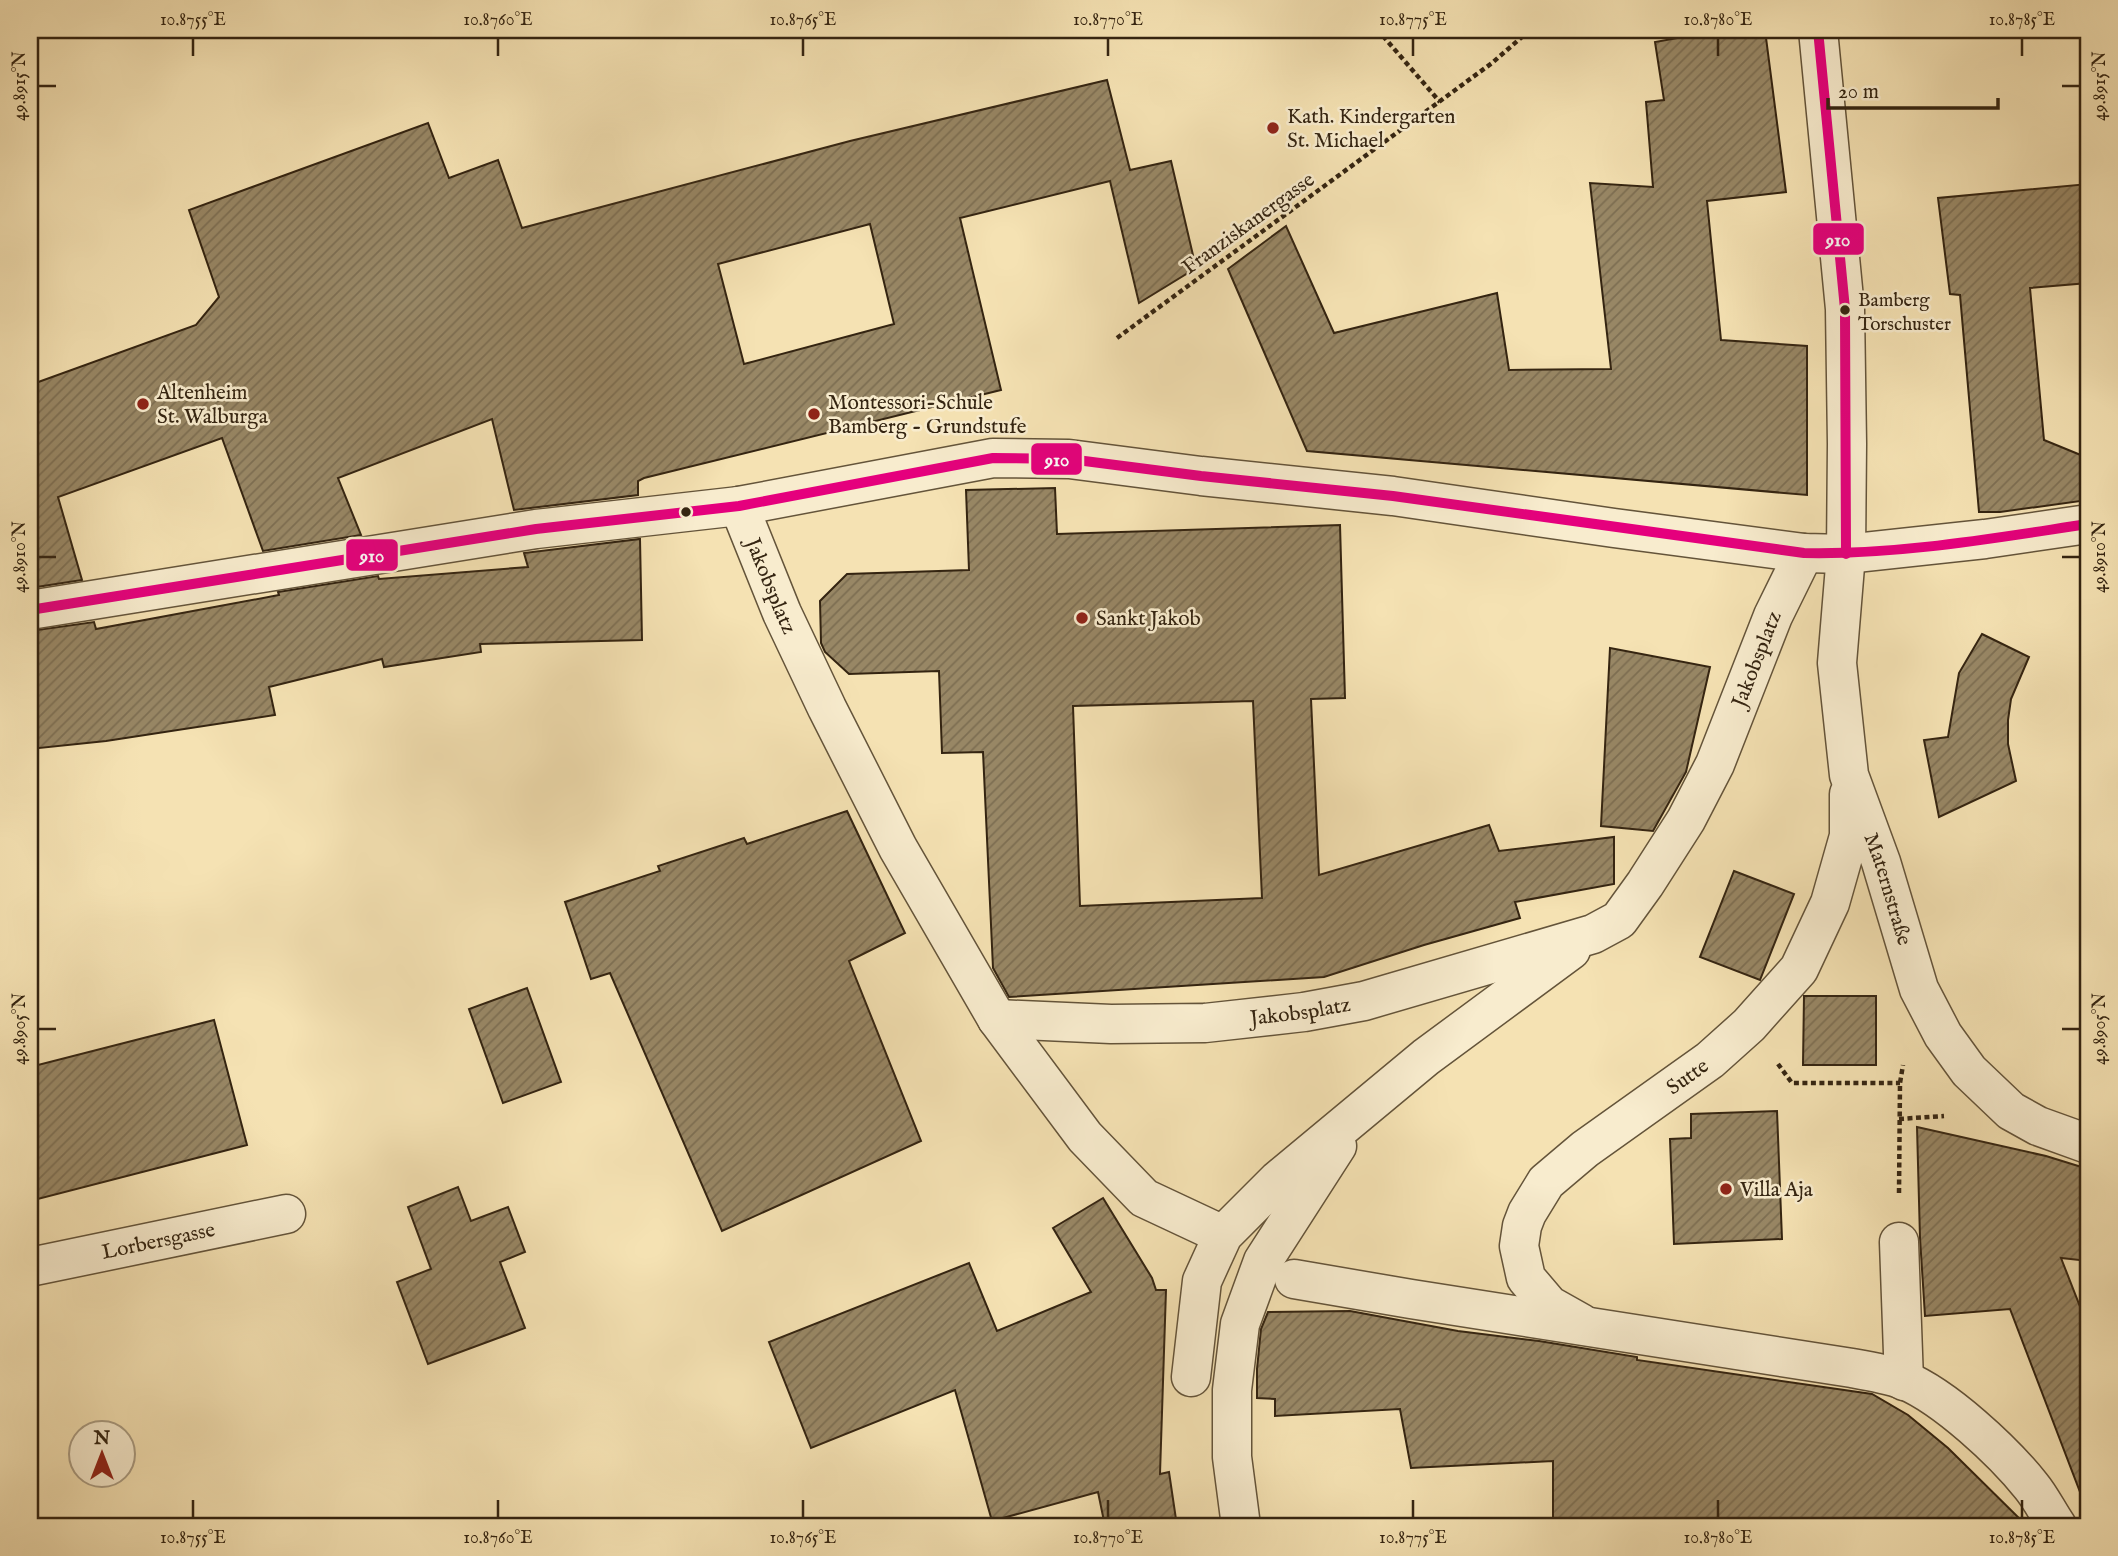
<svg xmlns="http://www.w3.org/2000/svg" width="2118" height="1556" font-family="'IM FELL English',serif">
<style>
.building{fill:url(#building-hatch);stroke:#342411;stroke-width:2;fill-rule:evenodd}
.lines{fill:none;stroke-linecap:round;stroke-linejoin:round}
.minor-casing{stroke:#64543a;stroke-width:41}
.path{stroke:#342411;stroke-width:4.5;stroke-dasharray:5 3.5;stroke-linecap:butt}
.minor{stroke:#f8ecce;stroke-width:38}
.bus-1-casing{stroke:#f8ecce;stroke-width:16}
.bus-1{stroke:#e5007d;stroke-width:10}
.ticks{fill:none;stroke:#342411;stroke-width:2.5}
.poi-dot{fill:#8f2418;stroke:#f8ecce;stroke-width:2.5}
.bus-dot{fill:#342411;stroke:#f8ecce;stroke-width:2.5}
.labels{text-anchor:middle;stroke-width:5;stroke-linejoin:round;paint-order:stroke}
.bus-label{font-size:19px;fill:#342411;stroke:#f8ecce;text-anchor:start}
.poi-label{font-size:21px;fill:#342411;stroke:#f8ecce;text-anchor:start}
.street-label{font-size:21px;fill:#342411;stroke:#f8ecce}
.line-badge{stroke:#f8ecce;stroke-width:2.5}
.badge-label{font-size:19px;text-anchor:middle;font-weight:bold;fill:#fff}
.neatline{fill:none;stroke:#342411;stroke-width:2.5}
.ticks-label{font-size:18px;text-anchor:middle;fill:#342411}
</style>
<defs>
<pattern id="building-hatch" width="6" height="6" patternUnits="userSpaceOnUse" patternTransform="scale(1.75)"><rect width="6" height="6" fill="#988765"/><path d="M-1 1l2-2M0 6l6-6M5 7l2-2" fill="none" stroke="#7d6e52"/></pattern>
</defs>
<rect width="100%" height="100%" fill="#f5e2b3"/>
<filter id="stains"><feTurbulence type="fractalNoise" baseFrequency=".00286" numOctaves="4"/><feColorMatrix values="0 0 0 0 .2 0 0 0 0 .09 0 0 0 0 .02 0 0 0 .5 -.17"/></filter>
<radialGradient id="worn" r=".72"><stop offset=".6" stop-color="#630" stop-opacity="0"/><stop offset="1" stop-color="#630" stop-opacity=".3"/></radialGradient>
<g class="building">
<polygon points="1688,30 1765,30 1786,192 1707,201 1721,340 1807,346 1807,495 1307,451 1228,269 1286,226 1334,333 1497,293 1509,370 1611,369 1590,183 1653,187 1646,102 1664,100 1655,42 1689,36"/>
<path d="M1107 80 1130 170 1171 161 1196 268 1139 303 1110 181 960 218 1001 390 644 478 638 481V495L514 510 492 419 338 478 361 535 263 551 222 438 58 497 82 580 30 588V385L196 325 219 297 189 210 428 123 449 178 498 160 522 228 850 141ZM870 224 894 324 744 364 718 264Z"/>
<polygon points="2088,184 2088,283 2030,288 2044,440 2088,458 2088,500 2000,512 1979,512 1960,295 1950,294 1938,198"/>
<path d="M1055 488 1057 534 1340 525 1345 698 1311 699 1319 875 1489 825 1499 851 1614 837V884L1515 902 1520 918 1424 945 1324 977 1009 997 993 968 983 752 942 753 939 671 849 674 825 652 821 643 820 601 847 574 969 570 966 490ZM1253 701 1262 898 1080 906 1073 706Z"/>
<polygon points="640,539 642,640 480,644 481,652 384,667 382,659 269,687 275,715 106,741 30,749 30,631 94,622 96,629 279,595 278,592 378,576 379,579 528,567 524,553"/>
<polygon points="1982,634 2029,657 2011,699 2008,720 2008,744 2016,781 1939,817 1924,740 1948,737 1959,673"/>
<polygon points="1610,648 1710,667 1686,772 1653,831 1601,826"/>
<polygon points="847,811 905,933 849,961 921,1141 722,1231 610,973 591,979 565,902 660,871 658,866 744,838 747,844"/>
<polygon points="1734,871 1794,894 1760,980 1700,957"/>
<polygon points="527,988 561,1082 503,1103 469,1009"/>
<polygon points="1804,996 1876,996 1876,1065 1803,1065"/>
<polygon points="214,1020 247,1145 30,1201 30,1067"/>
<polygon points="1777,1111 1782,1239 1674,1244 1670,1139 1691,1138 1691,1114"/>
<polygon points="1917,1127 2046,1156 2088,1169 2088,1261 2061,1258 2088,1327 2088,1505 2085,1505 2010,1309 1925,1316 1920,1238"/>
<polygon points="458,1187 471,1221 508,1207 525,1252 500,1262 525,1328 428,1364 397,1282 431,1269 408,1207"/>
<polygon points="1103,1198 1152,1278 1156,1290 1166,1290 1160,1474 1169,1472 1177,1526 1105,1526 1098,1492 992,1521 955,1390 811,1448 769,1342 969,1263 997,1331 1091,1292 1053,1228"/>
<polygon points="1350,1311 1458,1331 1539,1341 1637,1357 1637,1360 1872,1394 1908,1415 1948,1448 2027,1526 1553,1526 1553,1461 1411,1468 1400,1409 1275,1416 1275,1399 1257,1398 1257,1369 1261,1329 1268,1312"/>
</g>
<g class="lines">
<defs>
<g id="minor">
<path id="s1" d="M1818 30 1845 309 1847 444 1846 554 1837 663 1849 775 1881 862 1919 989 1943 1035 1969 1071 2011 1111 2038 1126 2088 1144"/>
<path id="s2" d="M739 506 782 613 827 708 898 848 997 1019 1085 1137 1144 1198 1223 1235"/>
<polyline points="30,610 536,529 739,506 993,458 1069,459 1201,476 1393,496 1614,528 1804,553 1846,554 1985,539 2088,524"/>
<path id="s3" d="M997 1019 1111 1024 1205 1023 1304 1012 1364 1001 1593 934 1619 920 1645 884 1686 820 1715 764 1773 616 1804 553"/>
<polyline points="1899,1242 1904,1381"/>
<path id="s4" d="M30 1267 286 1214"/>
<path d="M1294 1279 1411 1299 1852 1368C1869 1371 1887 1374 1904 1380 1945 1397 2003 1451 2031 1486 2041 1498 2048 1513 2057 1526"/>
<path id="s5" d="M1581 1323 1549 1305 1526 1278 1519 1246 1522 1226 1527 1213 1546 1182 1585 1149 1710 1060 1749 1025 1799 969 1830 903 1849 836V794"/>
<polyline points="1191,1377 1202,1281 1223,1235 1278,1180 1426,1057 1571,950"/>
<polyline points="1241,1526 1232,1457 1232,1390 1240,1324 1263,1261 1337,1146"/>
</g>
</defs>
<use href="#minor" class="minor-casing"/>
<g class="path">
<polyline points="1383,36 1440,102"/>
<polyline points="1117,338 1492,63 1530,30"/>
<polyline points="1778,1064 1792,1083 1900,1083"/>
<polyline points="1899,1119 1944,1116"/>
<polyline points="1899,1193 1900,1083 1903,1065"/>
</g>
<use href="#minor" class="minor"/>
<defs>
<g id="bus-1">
<polyline points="1818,30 1845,309 1846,554"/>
<path d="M30 610 536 529 739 506 993 458 1069 459 1201 476 1393 496 1804 553C1899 555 1994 538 2088 524"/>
</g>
</defs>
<use href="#bus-1" class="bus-1-casing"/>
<use href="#bus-1" class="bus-1"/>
</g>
<path class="ticks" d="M193 38V56M498 38V56M803 38V56M1108 38V56M1413 38V56M1718 38V56M2022 38V56M38 86H56M2062 86H2080M38 557H56M2062 557H2080M38 1029H56M2062 1029H2080M193 1500V1518M498 1500V1518M803 1500V1518M1108 1500V1518M1413 1500V1518M1718 1500V1518M2022 1500V1518"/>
<g class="poi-dot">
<circle cx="1273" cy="128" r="7"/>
<circle cx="143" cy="404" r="7"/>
<circle cx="814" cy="414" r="7"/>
<circle cx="1082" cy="618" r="7"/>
<circle cx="1726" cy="1189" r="7"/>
</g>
<g class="bus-dot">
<circle cx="1845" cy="310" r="6"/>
<circle cx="686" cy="512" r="6"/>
</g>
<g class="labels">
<g class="bus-label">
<text x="1858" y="306">Bamberg<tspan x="1858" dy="24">Torschuster</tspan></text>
</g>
<g class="poi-label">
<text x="1287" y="123">Kath. Kindergarten<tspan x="1287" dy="24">St. Michael</tspan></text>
<text x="157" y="399">Altenheim<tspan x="157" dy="24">St. Walburga</tspan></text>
<text x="828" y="409">Montessori-Schule<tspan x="828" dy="24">Bamberg - Grundstufe</tspan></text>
<text x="1096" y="625">Sankt Jakob</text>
<text x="1740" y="1196">Villa Aja</text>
</g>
<g class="street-label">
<text transform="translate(1248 223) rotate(-36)" y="7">Franziskanergasse</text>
<text dy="7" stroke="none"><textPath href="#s2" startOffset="86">Jakobsplatz</textPath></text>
<text dy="7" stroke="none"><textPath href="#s3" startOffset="933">Jakobsplatz</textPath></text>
<text dy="7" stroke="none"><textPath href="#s1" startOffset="868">Maternstraße</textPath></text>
<text dy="7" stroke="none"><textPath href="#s3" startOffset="304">Jakobsplatz</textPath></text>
<text dy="7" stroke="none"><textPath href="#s5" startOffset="352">Sutte</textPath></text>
<text dy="7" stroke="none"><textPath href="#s4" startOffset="131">Lorbersgasse</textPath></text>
</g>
</g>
<g class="line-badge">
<rect x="1812" y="222" width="53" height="34" rx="7" fill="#e5007d"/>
<rect x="1030" y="442" width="53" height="34" rx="7" fill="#e5007d"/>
<rect x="345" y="538" width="54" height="34" rx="7" fill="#e5007d"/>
</g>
<g class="badge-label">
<text x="1838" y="246">910</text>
<text x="1057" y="466">910</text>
<text x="372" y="562">910</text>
</g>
<rect width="2118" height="1556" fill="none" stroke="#f5e2b3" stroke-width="77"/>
<g transform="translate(102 1454)"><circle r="33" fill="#f8ecce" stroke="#aa9c82" stroke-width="2"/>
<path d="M0-5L12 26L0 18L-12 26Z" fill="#8f2418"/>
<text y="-10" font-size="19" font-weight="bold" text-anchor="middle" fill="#342411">N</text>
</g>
<path d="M1828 98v10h170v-10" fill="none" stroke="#342411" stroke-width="3.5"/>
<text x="1838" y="98" font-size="21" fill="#342411" stroke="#f8ecce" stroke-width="5" paint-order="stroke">20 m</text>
<rect x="38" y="38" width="2042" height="1480" class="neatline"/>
<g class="ticks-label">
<text x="193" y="25">10.8755°E</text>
<text x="498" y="25">10.8760°E</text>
<text x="803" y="25">10.8765°E</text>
<text x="1108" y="25">10.8770°E</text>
<text x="1413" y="25">10.8775°E</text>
<text x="1718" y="25">10.8780°E</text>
<text x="2022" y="25">10.8785°E</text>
<text transform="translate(19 86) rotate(-90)" y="6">49.8915°N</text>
<text transform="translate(2099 86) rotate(-90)" y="6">49.8915°N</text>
<text transform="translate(19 557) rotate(-90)" y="6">49.8910°N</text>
<text transform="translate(2099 557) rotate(-90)" y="6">49.8910°N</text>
<text transform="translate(19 1029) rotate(-90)" y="6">49.8905°N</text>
<text transform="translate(2099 1029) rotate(-90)" y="6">49.8905°N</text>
<text x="193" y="1543">10.8755°E</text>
<text x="498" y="1543">10.8760°E</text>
<text x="803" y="1543">10.8765°E</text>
<text x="1108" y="1543">10.8770°E</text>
<text x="1413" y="1543">10.8775°E</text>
<text x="1718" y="1543">10.8780°E</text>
<text x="2022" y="1543">10.8785°E</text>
</g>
<rect width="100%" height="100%" filter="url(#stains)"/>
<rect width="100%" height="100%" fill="url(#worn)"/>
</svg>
